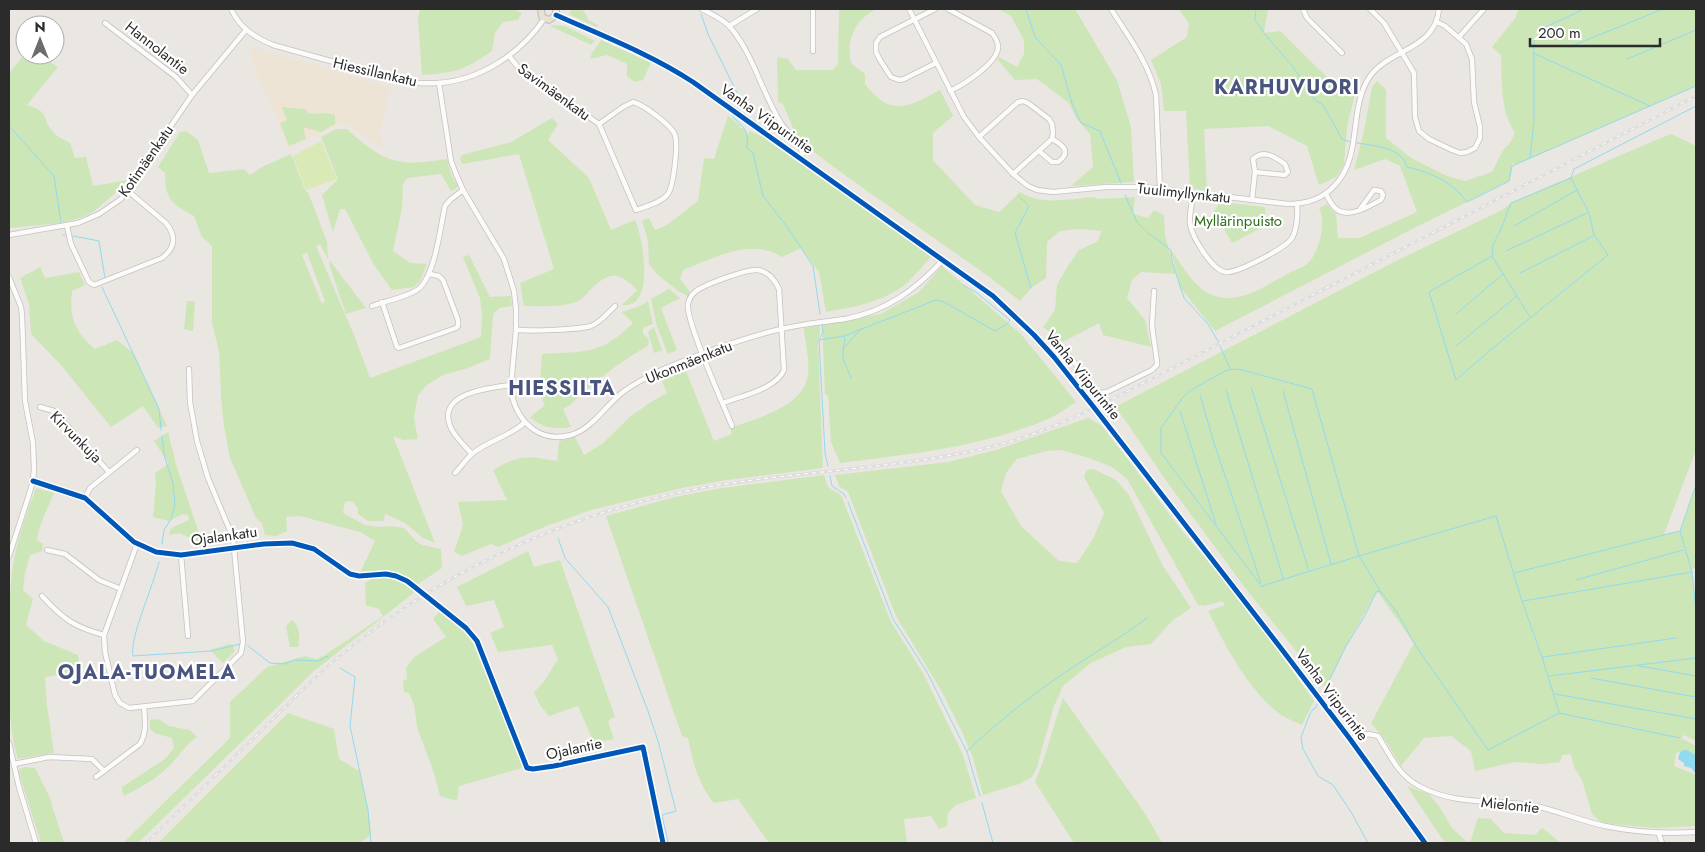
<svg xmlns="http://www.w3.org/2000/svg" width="1705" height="852" font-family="Jost,sans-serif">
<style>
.education{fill:#ede4d5}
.green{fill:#cde6b8;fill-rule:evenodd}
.pitch{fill:#d9eab6}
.water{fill:#92daee}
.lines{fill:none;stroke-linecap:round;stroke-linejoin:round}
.stream{stroke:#92daee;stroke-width:1}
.minor-casing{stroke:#c3c2c2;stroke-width:6}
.major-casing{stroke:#c5c4c2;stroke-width:8}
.minor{stroke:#fcfbfa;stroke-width:4.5}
.major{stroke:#e8e2d3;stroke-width:5.5}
.rail-casing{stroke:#dededf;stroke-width:3}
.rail{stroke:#fff;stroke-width:1;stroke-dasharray:4;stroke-linecap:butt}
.cycleway-casing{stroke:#fff;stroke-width:8}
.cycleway{stroke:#0057b8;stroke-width:5}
.labels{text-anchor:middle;stroke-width:4.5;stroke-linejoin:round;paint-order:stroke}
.street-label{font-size:15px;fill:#2b2b2b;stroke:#fff}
.park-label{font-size:15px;fill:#2c6d17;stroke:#fff}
.district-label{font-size:20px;font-weight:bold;letter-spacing:1px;fill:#49557e;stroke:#fff}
</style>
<rect width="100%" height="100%" fill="#eae6e1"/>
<polygon class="education" points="250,46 390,87 380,132 384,149 343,123 289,148 252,61"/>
<g class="green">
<path d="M420 9H513L522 13 518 20 503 22 495 33 492 51C464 70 456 73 422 75L418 19Z"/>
<path d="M572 9C583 9 585 10 588 20L598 25 596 27 569 14Z"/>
<path d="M839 9H877C855 19 846 40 851 63L865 74V84C891 118 908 107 940 90L953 116 933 133V160L975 205 999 212 1020 192C1041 206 1069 199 1093 197L1099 199 1135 197 1133 214 1148 218 1154 210 1164 215 1165 236 1176 274 1141 272 1132 280 1127 298 1145 320 1151 347 1103 335 1099 323 1063 342 1043 327 1055 310 1057 285 1068 266 1079 250 1097 242 1102 231 1078 229 1060 231 1047 242 1046 278 1031 288 1020 301 992 279 839 171 798 140 783 104 778 102 777 57 788 59 796 70H833L838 64Z"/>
<polygon points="998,9 1075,9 1117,80 1131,127 1134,182 1071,186 1093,167 1090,134 1076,118 1069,103 1037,79 1015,80 998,60 999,57 1017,67 1024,54 1024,40 1011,16"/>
<polygon points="1179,9 1268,9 1264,33 1280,31 1333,83 1348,85 1358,83 1347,126 1344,165 1336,177 1319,185 1307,146 1268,126 1204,129 1207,191 1190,188 1186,111 1164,111 1161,84 1151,60 1187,37 1189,24"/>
<path d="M1518 9H1696V86L1515 165V163L1512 164 1510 181 1420 225 1215 331 1180 287 1171 250C1183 266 1194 289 1215 296 1240 305 1268 284 1289 273 1295 270 1305 267 1309 262 1320 250 1326 222 1319 208L1327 204 1336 214 1338 238H1359L1417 212 1400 166 1385 159 1354 170 1364 131 1372 87 1377 81 1386 90V138L1411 158 1447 176 1465 181 1492 172 1503 150 1510 143 1515 133C1500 109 1502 83 1501 55L1492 47 1516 17Z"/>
<polygon points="552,25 565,26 595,41 591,45 550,26"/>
<polygon points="601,40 651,63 643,80 635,82 627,76 627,64 607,55 590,59 592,53"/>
<path d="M25 54 39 55 58 67 27 105C50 112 41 117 53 132 57 137 65 140 70 143L75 158 86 157 93 186 129 180C118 190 106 202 94 211 73 225 35 225 11 228L9 227V73Z"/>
<path d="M282 107 305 109 308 113C318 115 325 112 335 115V124L321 132 303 127 306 139 289 146 280 123 287 120Z"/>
<path d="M728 116 740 125V128L744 129 748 135 749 131 766 138 931 257C923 266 915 275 907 283 884 302 854 307 826 312L819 272 801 248 782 257C750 237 715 258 683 270L680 279 690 292 688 296 678 291 658 275 649 264 648 240 642 221 649 218 655 230 667 225 698 201 704 158 714 159Z"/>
<path d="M552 118 558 124 548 140 589 178 611 230 635 220C643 237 656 310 622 305L637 290C617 270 609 272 589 291 586 295 582 299 578 301 562 308 540 306 524 306L520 283 554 269 519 154 462 164 460 158 462 155 511 142Z"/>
<path d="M336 129H347C384 163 398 167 447 159L451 174 458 187 451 191 441 174 407 178 403 184 402 208 393 251 410 263 427 264 420 281 414 287 392 290 374 265 345 209H340L333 232 322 195 338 179 321 137Z"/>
<path d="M186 131 198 140 209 173 244 169 250 175 262 167 291 154 306 192H308L327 242 328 259 320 244 316 246 354 335 370 378 481 337 482 314 480 298 463 257 469 255 490 297 511 296 512 306 499 308 493 314 490 359 465 369 443 375 427 385 418 395 414 418 418 439 403 440 393 436 435 543 423 538 405 523 385 514 384 521H368L358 514V508L352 501 345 502 343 513 365 525 380 527 392 526 404 528 416 541 422 545 441 549 442 568 418 584C394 573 386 572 360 573L375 541 360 532 300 516 286 517 287 531 276 536 265 535 262 523 256 518 230 458 224 426 221 397 219 351 212 323V246L202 237 194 216C172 204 165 200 165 173L158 167 180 132ZM307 253 325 301 322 304 302 255Z"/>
<polygon points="1671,134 1696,146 1696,450 1664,534 1680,531 1696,485 1696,568 1691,569 1696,610 1696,741 1684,735 1681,738 1696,746 1696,755 1687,750 1676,753 1674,766 1696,775 1696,826 1654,828 1602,823 1592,814 1582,780 1574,767 1571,754 1562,755 1560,762 1542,764 1515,762 1475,771 1471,751 1451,736 1424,738 1401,766 1385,740 1371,723 1414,643 1377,591 1346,646 1326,688 1246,589 1167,482 1127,423 1115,407 1396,261 1502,210 1511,203 1651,142"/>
<polygon points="1220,202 1265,207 1265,226 1232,243 1214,212"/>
<polygon points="329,260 330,261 366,308 346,314 330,267"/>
<path d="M942 266 1021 334 1076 402C1068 407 1059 414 1050 418 984 447 911 454 840 463L831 442 828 396 825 394 822 325 881 314 919 292Z"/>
<path d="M40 267 45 278 79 272 85 285 72 291C69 317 75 332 95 349L117 340 134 354 167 426 158 428 143 406 111 427 61 365 31 334 29 304 20 278Z"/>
<polygon points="669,289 680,298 661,308 677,350 668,354 657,327 651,299"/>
<polygon points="187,301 195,301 193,331 184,329"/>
<path d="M648 301 653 324 643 328V333L649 340 648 346C617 363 594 382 569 406L563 409 571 427C555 430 542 428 530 417L545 405 539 392 542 354C585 351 600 356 633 323L622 312 640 306Z"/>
<path d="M820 325V332L818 341 823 468 727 480 682 488 591 510 544 527 498 547 491 544 462 556 454 552 463 525 458 502 507 500 493 470C521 454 526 456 557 461L559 441 575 437 584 455 602 444 631 416 651 402 667 393 659 375 684 366 714 441 732 434 730 428C756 418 804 408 808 374 810 361 805 342 804 328Z"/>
<polygon points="654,327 662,350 654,353 648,332"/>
<path d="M1088 418 1101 425 1129 461 1183 532 1218 573 1255 619 1314 701 1302 725C1296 722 1287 719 1281 715 1248 690 1226 647 1208 611L1225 605 1222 601 1204 606 1198 605 1127 479 1112 467 1089 458 1060 450 1046 451 1017 459 1006 473 1001 491 1021 526 1059 561 1077 563 1093 539 1104 513 1084 477 1087 470 1093 469 1116 480 1129 495 1163 566 1191 608 1173 620 1151 644 1126 647 1091 663 1063 686 1054 706 1037 767 1032 777 1019 784 983 795 973 758 963 734 941 690 896 616 848 492 839 486 835 475 948 462 996 450Z"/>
<polygon points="168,432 177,468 203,545 180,533 169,535 171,528 189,520 188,515 183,514 169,521 153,517 156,482 155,473 167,465 168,462 154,441"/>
<path d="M824 475 828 487 841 495 891 622 923 673 963 755 976 798 956 805 948 813 947 826 939 829 931 816 904 819 907 843H769L738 799 714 803C698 784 693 762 688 738L682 736 606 516 675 497 722 488Z"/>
<path d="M36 488 54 493C48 508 39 524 37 540L43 544 42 551 30 555 25 573 23 590 33 599 26 625 44 641 78 655 80 671 45 677 47 705 54 753 18 759C9 730 9 699 9 668 9 637 8 605 12 573 15 545 26 515 36 488Z"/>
<polygon points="528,551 534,567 560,560 615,717 610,719 608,722 614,739 594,743 578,706 549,716 540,705 534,692 543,683 558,659 552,645 498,652 490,633 504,627 494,600 466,606 457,587"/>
<path d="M376 576C392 577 402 581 416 591L314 671 138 843H123L230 738V702L267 667 305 656 316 659 325 655 383 616 379 609 366 605 365 583Z"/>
<polygon points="439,612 470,637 505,718 523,766 519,769 459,786 457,801 440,796 434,773 417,727 414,704 409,693 404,692 403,681 407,679 406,668 414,657 446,637 433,619"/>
<path d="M292 620C300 626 300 637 298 647H290L286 626Z"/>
<polygon points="230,644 234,647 234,652 223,663 210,650"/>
<path d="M1063 698 1146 815 1162 843H1074L1035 782C1047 755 1053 725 1063 698Z"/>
<polygon points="288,713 334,729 339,759 359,771 368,810 371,835 359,843 158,843"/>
<path d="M159 719 169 726 190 730 197 737C184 746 178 758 167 768 155 780 139 788 124 796L122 790V787L165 759 174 748 172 738 155 733 150 729V720Z"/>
<polygon points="25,767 35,768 49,796 64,843 41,843 18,770"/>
<polygon points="1407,786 1429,794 1441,809 1452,828 1467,842 1471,840 1478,818 1491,819 1504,833 1535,835 1542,828 1561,843 1445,843"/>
</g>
<polygon class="pitch" points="321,141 337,179 306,190 293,156"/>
<polygon class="water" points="1684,750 1687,750 1696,755 1696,774 1691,768 1684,766 1684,763 1678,759 1680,752"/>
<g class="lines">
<g class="stream">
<polyline points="1026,9 1035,37 1061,65 1072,103 1081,123 1100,131 1121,183"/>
<polyline points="1256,9 1255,20 1264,33 1293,67 1315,100 1323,105 1342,139 1350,142"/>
<polyline points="701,14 708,34 743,105"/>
<polyline points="1572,46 1663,9"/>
<polyline points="1533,53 1650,106"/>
<polyline points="1627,59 1696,30"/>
<path d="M733 117C745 128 749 131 747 148L753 153 763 196 785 224 813 266 820 314"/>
<polyline points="9,126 54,176 61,223"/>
<path d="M1357 143C1375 146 1402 147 1407 167 1430 172 1453 182 1467 202L1509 181 1512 166 1696 86"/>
<polyline points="1530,157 1534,121 1534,42 1544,28 1584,9"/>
<polyline points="1125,195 1137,222 1148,233 1171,250 1172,261 1184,298 1208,324 1219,343"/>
<polyline points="1019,196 1029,206 1015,233 1031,288"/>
<polyline points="1514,226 1577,190"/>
<polyline points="63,235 65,235"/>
<polyline points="73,236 99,241 105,278"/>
<polyline points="1506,251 1587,213"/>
<polyline points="1492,256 1429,292 1456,380 1494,347 1608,255 1594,235 1589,213 1571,178 1574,169 1696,106"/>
<polyline points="1520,273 1593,236"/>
<polyline points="102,287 159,409 161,430"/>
<polyline points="1456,314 1503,274"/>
<polyline points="1530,317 1492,256 1493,245 1501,229 1511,203 1571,178"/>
<polyline points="822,325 823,332 819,340 825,453 828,466"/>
<polyline points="819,340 844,336 936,300 944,302 995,331 1007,324 1010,320 977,293 963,285"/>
<polyline points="1220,346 1230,369"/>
<polyline points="1456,346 1517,296"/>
<polyline points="843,348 845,340 844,336"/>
<polyline points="851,378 843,359 843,349 861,329"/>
<polyline points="1251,387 1309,571"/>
<polyline points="1226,390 1283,578"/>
<polyline points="1283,391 1331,564"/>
<polyline points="1200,395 1214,443 1261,583"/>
<polyline points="1180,411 1216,524"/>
<polyline points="162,436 164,455 173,483 175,505 171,519 164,530 162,544"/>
<polyline points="830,476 832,486 844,494 846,498"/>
<polyline points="1696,485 1680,531 1692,572 1696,610"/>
<polyline points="848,502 893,619 927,672 967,752 980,796"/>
<polyline points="558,538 565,558 608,607 648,711 658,741 676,811 662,815 668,843"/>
<path d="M159 562C154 584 129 639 133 656L211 651 240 644"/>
<polyline points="1514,573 1680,531"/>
<polyline points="1576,580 1683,550"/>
<polyline points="1262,586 1359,556 1496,516 1522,601 1542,657 1559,712"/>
<polyline points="1262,587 1161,453 1161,428 1183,397 1191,390 1227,370 1239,369 1312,389 1359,556 1381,592 1398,614 1414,643 1488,750 1559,713 1680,738"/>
<polyline points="1523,601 1692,572"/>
<polyline points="248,646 270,663 284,664 295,660 319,661 327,656 329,658"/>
<polyline points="1543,657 1676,638"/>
<polyline points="1639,666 1696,676"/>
<polyline points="340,668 355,677 350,726 368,810 371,843"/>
<polyline points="1549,676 1696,658"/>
<polyline points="1591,678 1696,697"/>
<polyline points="1325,689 1346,646 1364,617 1377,591 1380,592"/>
<polyline points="1555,694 1696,719"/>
<polyline points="1322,696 1323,695"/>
<polyline points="1318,703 1315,709 1314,708 1310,714 1301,737 1303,749 1318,776 1333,785 1351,812 1368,843"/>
<path d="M967 751C995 725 1025 700 1057 678 1087 657 1118 640 1147 618"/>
<polyline points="982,803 993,843"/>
</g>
<defs>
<g id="minor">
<path d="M231 9C240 28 254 37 273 45L406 82C416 83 427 84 437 83 480 81 521 53 544 19"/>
<path d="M702 9C711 14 724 19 731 28 754 56 762 93 781 123 787 134 806 144 801 158"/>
<polyline points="813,9 813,51"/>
<path d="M909 9 964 117 979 137 1013 174 1028 186 1037 190 1053 192 1106 187H1144L1288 204C1306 204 1323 199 1335 185 1362 156 1349 114 1367 81 1384 49 1435 52 1439 9"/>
<polyline points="935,9 880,37 876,43 876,52 880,60 891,77 899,80 904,79 936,63"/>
<path d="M948 9 992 33C995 37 998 41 998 47 998 63 963 85 950 91"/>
<path d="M1111 9C1128 36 1149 63 1156 95L1160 189"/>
<polyline points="1303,9 1307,18 1342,53"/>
<polyline points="1370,9 1384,23 1414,73 1415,117 1419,131 1429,139 1452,150 1460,153 1467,152 1475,148 1480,138 1480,127 1474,102 1472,59 1466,44 1445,26 1437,22"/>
<path d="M556 15C603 36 650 54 693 82L993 296 1034 335 1054 357 1096 410 1280 647 1350 739 1425 843"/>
<polyline points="105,23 176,77 192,95"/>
<polyline points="729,26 757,9"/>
<polyline points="1459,37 1484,9"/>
<path d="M509 56 517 66 599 124 636 210C647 206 660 203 667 195 674 188 678 144 675 135 672 126 643 104 633 102L623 107 599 124"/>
<path d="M439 83 451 161 456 174 463 190 504 259 514 291 516 309V330L511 385 512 396C519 424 541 443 571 435 592 429 606 405 623 392 636 382 651 375 666 368 703 353 742 338 781 329 802 324 823 322 845 319 887 311 915 290 943 260"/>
<polyline points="979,137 1018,102 1023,101 1028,103 1049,119 1052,124 1053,133 1052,139 1013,174"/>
<path d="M1039 151 1052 162H1058C1072 152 1063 145 1052 139"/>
<path d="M1193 194C1192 204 1189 215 1190 224 1192 237 1212 270 1225 272 1236 274 1286 248 1292 238 1297 229 1298 214 1297 204"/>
<path d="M1326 194C1328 198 1331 204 1335 208 1348 220 1369 206 1381 200L1383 195 1381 191 1374 190 1360 209"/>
<path d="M1252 200 1255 172 1285 175 1288 172 1285 164C1275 157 1264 149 1253 159L1255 172"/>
<path d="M67 226 71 244 89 282 94 285 162 258C175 248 177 237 166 223L128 191"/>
<polyline points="9,235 78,223 99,214 121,199 192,95 246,30"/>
<polyline points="9,277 21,307 22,315 25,401 33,443 34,469 33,481 28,498 9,556"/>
<polyline points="382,302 397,347 399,348 456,328 458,326 458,320 443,280 439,276 430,274"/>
<path d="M372 306C386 301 404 298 417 290 435 278 440 228 445 206L450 200 463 190"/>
<path d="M516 330C533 331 576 330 591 326 601 322 608 313 615 306"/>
<polyline points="1054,357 1061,352 1066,352 1097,391 1101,393 1107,392 1152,370 1157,365 1157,362 1152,326 1154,291"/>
<path d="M723 403C741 396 776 389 784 370L779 289C775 280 768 271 757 270 746 269 704 285 696 291 692 294 689 299 688 304 685 320 724 406 732 426"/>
<polyline points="40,407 54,411 109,472"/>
<path d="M472 454C465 446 457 439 452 430 433 393 489 388 511 385"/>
<path d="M455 473C461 467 466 459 472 454 487 441 509 437 524 423"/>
<polyline points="33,481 85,498 134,542 156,552 181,555 264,544 292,543 314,549 350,574 359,576 386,574 396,576 407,581 416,588 466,628 477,641 527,768 533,769 554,766 643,747 663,843"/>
<polyline points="85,498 90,488 137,450"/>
<polyline points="137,544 104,635 105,652 115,695 120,703 129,708 193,701 241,653 243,642 233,538 208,478 197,441 190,402 189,369"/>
<polyline points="47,550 65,554 99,580 121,589"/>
<polyline points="181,555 188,636"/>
<path d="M42 596C63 619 74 627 104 635"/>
<path d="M1350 739 1368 734 1378 736C1390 755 1398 775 1419 786 1455 806 1496 799 1535 806 1559 811 1581 821 1605 826 1634 832 1666 834 1696 832"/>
<polyline points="9,743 19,787 36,843"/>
<polyline points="14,764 49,757 92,759 104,771"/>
<path d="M96 777 140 744C147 732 145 720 144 707"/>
<polyline points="1658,832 1662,843"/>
</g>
<polyline id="major" points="541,9 542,17 549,20 556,15 556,9"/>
</defs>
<use href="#minor" class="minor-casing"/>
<use href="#major" class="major-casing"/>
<use href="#minor" class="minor"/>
<use href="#major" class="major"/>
<defs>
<path id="rail" d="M146 843C184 806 222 769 260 732 284 708 308 683 335 660 434 576 554 519 681 492 777 472 877 471 973 451 1019 442 1065 422 1107 402L1696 96"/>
</defs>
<use href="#rail" class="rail-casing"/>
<use href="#rail" class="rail"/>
<defs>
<g id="cycleway">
<path d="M556 15C603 36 650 54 693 82L993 296 1034 335 1054 357 1096 410 1280 647 1350 739 1425 843"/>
<polyline points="33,481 85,498 134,542 156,552 181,555 264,544 292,543 314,549 350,574 359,576 386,574 396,576 407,581 416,588 466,628 477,641 527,768 533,769 554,766 643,747 663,843"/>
</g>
</defs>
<use href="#cycleway" class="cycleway-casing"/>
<use href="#cycleway" class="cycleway"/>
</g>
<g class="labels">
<g class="street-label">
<text transform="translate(157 48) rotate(38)" y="5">Hannolantie</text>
<text transform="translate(375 72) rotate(13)" y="5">Hiessillankatu</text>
<text transform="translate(554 92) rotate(36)" y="5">Savimäenkatu</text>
<text transform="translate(767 119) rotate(35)" y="5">Vanha Viipurintie</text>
<text transform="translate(146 161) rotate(-55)" y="5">Kotimäenkatu</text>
<text transform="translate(1184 193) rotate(6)" y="5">Tuulimyllynkatu</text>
<text transform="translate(689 362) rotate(-22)" y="5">Ukonmäenkatu</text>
<text transform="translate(1083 375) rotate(51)" y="5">Vanha Viipurintie</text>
<text transform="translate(76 437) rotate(45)" y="5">Kirvunkuja</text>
<text transform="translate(224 536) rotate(-8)" y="5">Ojalankatu</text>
<text transform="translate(1332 695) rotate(53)" y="5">Vanha Viipurintie</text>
<text transform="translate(574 749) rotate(-12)" y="5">Ojalantie</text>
<text transform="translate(1510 805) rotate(6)" y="5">Mielontie</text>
</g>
<g class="park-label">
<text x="1238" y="226">Myllärinpuisto</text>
</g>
<g class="district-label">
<text x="1287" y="94">KARHUVUORI</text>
<text x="562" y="395">HIESSILTA</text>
<text x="147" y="679">OJALA-TUOMELA</text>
</g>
</g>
<rect width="1705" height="852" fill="none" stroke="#2b2b2b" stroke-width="20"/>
<g transform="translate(40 40)"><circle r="24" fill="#ffffff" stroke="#aaaaaa"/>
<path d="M0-4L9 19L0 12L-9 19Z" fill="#6e6c6b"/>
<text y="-8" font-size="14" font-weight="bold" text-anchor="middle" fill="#2b2b2b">N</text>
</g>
<path d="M1530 38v8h130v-8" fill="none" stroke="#2b2b2b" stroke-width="2.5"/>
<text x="1538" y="38" font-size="15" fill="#2b2b2b" stroke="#ffffff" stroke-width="4" paint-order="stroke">200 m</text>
</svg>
